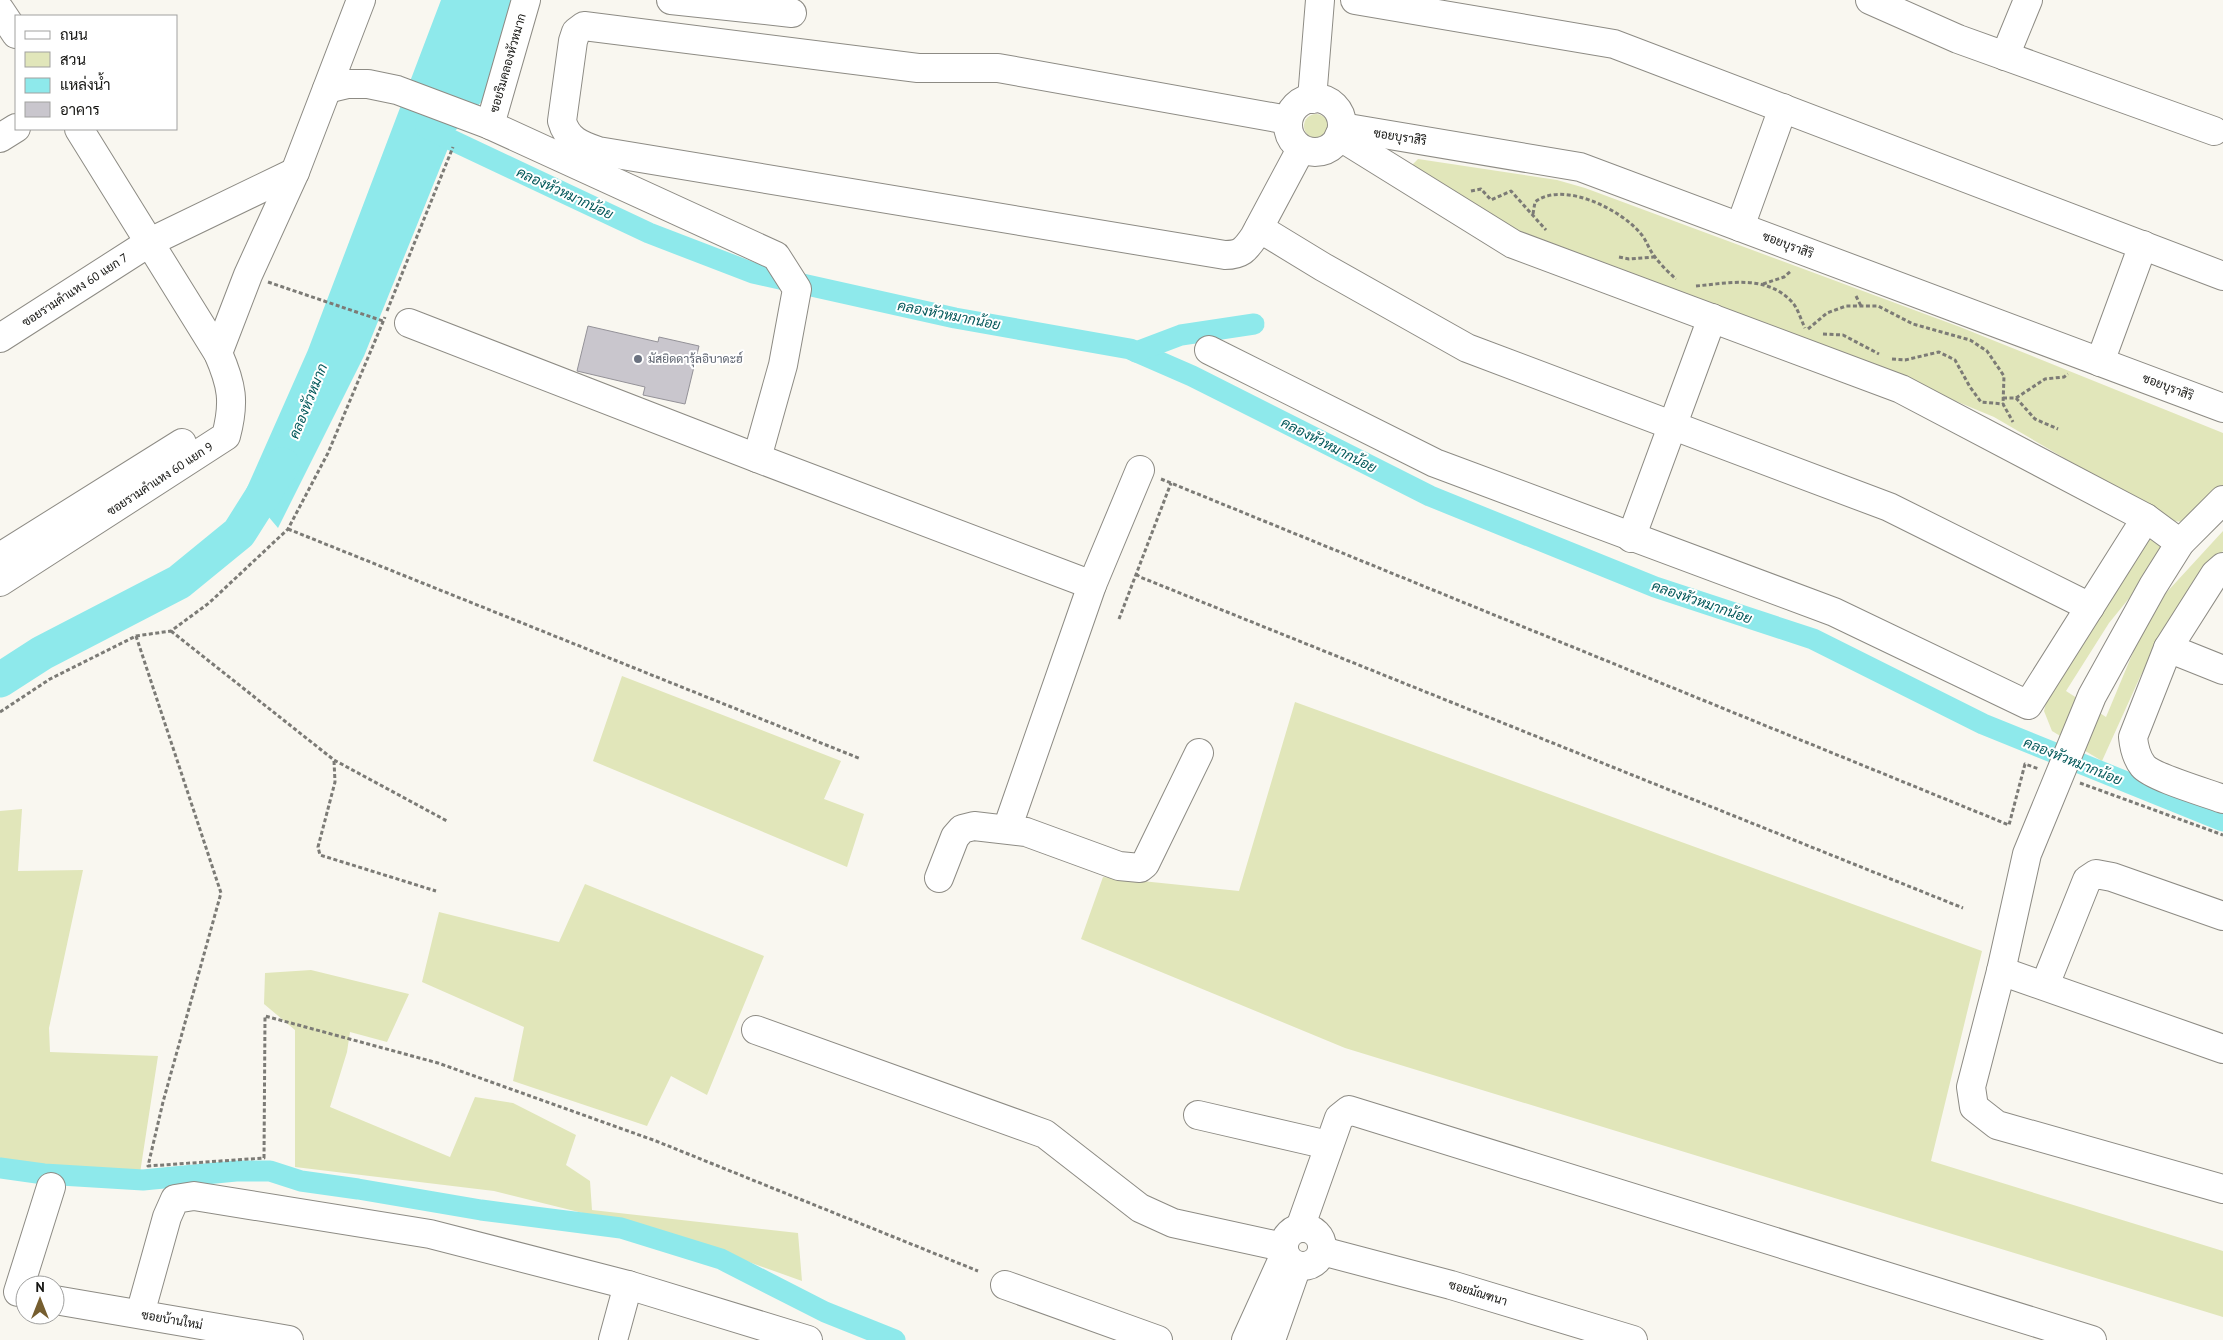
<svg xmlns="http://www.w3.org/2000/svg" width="2223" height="1340" font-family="'PT Sans',Sarabun,sans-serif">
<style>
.green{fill:#e1e6ba}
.water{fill:#8ee9eb}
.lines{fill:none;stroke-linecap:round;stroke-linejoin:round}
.canal{stroke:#8ee9eb;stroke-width:21}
.river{stroke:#8ee9eb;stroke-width:35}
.building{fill:#c9c6cd;stroke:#949298}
.minor-casing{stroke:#8d8b84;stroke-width:30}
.path{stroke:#7c7b76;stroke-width:3;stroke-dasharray:4 2.5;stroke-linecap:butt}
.minor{stroke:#fff;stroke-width:28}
.worship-dot{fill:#6b7280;stroke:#fff;stroke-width:2}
.labels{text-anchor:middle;stroke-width:4;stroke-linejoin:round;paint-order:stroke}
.street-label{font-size:12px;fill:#141411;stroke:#fff}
.worship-label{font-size:12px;fill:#5b616d;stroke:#fff;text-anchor:start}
.water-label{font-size:14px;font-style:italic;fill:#03585a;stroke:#fff}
</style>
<rect width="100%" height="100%" fill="#f9f7f0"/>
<g class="green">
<circle cx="1316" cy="126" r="12"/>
<polygon points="1418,159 1557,180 1585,188 1960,327 2223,433 2223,487 2184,522 2172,521 1994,417 1905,380 1526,239 1413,172 1413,164"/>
<polygon points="2223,531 2223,551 2181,601 2140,677 2102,761 2052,731 2044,711 2048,695 2136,546 2153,538 2164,546 2157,564 2109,623 2066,691 2106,717 2139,638 2166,593"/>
<polygon points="622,676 841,761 824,799 864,814 847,867 593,761"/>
<polygon points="1295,702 1982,951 1931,1161 2223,1251 2223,1317 1345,1048 1081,939 1103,877 1239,891"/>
<polygon points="22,809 18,871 83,870 49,1028 50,1052 158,1056 140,1173 10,1161 0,1158 0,811"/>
<polygon points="585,884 764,956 707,1095 671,1076 647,1126 513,1081 524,1027 422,982 439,912 559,942"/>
<polygon points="311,970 409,994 387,1042 350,1032 347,1052 330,1107 450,1157 475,1097 513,1103 576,1135 566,1165 590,1181 592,1210 798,1233 802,1281 735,1257 603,1218 494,1191 295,1167 295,1030 264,1004 265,973"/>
</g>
<polygon class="water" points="441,0 514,0 485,98 455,131 364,356 278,528 246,490 308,350"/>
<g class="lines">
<g class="canal">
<polyline points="426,128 649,233 753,273 955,318 1130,349 1192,376 1430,496 1655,587 1813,639 1983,724 2223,821"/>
<polyline points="1136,352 1181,335 1254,324"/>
<polyline points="0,1168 44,1174 143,1180 236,1171 270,1171 301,1181 358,1189 481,1210 621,1228 721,1259 825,1312 895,1340"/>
</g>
<polyline class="river" points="0,680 42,653 179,582 239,533 282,465"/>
</g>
<polygon class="building" points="588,326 658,342 659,337 699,346 685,404 643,395 645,387 577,371"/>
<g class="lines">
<defs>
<g id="minor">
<polyline points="671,0 792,13"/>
<polyline points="1355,0 1614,44 2223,276"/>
<polyline points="1870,0 1958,39 2214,131"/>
<polyline points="0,10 16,34"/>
<polyline points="2005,56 2028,0"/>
<polyline points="327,89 348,84 368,84 397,90 490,125 776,256 797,289 783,365 757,458"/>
<circle cx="1315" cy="125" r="27"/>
<polyline points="1312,99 1320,0"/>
<path d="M1288 120 998 68H918L584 26 576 32 573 41 562 121C567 140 581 145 598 151L1225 255C1241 255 1245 250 1254 237L1301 149"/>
<polyline points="490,125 526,0"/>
<polyline points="1342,127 1580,167 2223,408"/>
<polyline points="1339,136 1513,244 1901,389 2146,518 2180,543"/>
<polyline points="0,138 16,128"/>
<polyline points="1740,227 1783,108"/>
<polyline points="1259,228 1323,267 1467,348 1889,507 2090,607"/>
<polyline points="409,323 757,458 1092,585"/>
<polyline points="0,338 150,242 295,172"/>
<polyline points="1209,350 1435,463 1834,612 2028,705 2146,518"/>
<polyline points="218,353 248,275 295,172 361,0"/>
<polyline points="2100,362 2143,245"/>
<polyline points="2223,500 2180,543 2153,586 2092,696 2027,854 2001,971 1971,1087 1974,1107 1997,1125 2223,1189"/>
<polyline points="1631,538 1712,318"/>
<polyline points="0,557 182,443"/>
<path d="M2223 567 2215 574 2168 648 2133 737C2134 748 2136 757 2143 766 2152 777 2207 793 2223 799"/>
<path d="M0 582 226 436C235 402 232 385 218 353L79 129"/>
<polyline points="2168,648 2223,670"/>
<polyline points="1007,829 1092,585 1140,470"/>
<polyline points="939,878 955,837 962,829 974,826 1026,832 1119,866 1140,868 1145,864 1199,753"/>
<polyline points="2001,971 2223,1049"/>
<polyline points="2045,985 2087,880 2096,874 2112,877 2223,916"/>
<polyline points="756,1030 1045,1134 1140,1208 1173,1223 1283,1247"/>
<polyline points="1198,1115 1328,1145"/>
<circle cx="1303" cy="1247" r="19"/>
<polyline points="1300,1228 1339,1118 1349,1110 2092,1340"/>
<polyline points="1322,1251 1451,1285 1633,1340"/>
<polyline points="1005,1285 1158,1340"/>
<polyline points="18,1292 51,1187"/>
<polyline points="55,1300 289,1340"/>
<polyline points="140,1314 167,1217 175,1199 194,1196 430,1234 628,1285 808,1340"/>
<polyline points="613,1340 628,1285"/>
<polyline points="1246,1340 1285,1254"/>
<polyline points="1271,1340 1297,1266"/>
</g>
</defs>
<use href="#minor" class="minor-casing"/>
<g class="path">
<polyline points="1471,191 1481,189 1491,200 1511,191 1546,230"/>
<path d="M1533 214 1535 202C1563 180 1622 210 1641 234 1647 241 1649 250 1655 257 1661 265 1669 273 1676 279"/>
<polyline points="1619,257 1629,259 1654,257"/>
<polyline points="268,282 383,321"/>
<polyline points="1763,284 1784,277 1791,271"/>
<path d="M1696 286C1730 283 1767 274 1793 303 1798 309 1801 320 1805 328"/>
<polyline points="1856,296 1861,306"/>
<polyline points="387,311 453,147"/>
<polyline points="1808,329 1827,313 1846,306 1878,306 1913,324 1970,340 1987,351 2004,376 2003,404"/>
<polyline points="1823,334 1843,335 1879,354"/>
<polyline points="1892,359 1905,360 1939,352 1955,360 1970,387 1981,402 2003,404 2013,422"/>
<polyline points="2003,398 2016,398 2035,419 2058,429"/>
<polyline points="2016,398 2045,379 2064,377 2068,374"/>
<polyline points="1161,479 2009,825 2025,764 2039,769"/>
<polyline points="288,529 861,759"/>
<polyline points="1136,574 1140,577 1963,908"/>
<polyline points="1119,619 1171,483"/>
<polyline points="171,631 334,760 447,821"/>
<polyline points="136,636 221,893 163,1102 148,1166 264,1158 265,1016 438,1063 656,1141 978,1271"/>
<polyline points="0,712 50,679 136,636 171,631 209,603 288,529 328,453 385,317"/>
<polyline points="334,761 335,782 318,847 320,855 436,891"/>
<polyline points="2080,783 2223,835"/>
</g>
<use href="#minor" class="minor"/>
</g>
<circle class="worship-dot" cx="638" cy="359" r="5"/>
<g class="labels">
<g class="street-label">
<text transform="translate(508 63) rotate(-74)" y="4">ซอยริมคลองหัวหมาก</text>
<text transform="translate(1400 137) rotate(9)" y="4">ซอยบุราสิริ</text>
<text transform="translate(1788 245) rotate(21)" y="4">ซอยบุราสิริ</text>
<text transform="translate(75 290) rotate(-33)" y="4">ซอยรามคำแหง 60 แยก 7</text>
<text transform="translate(2168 387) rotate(21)" y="4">ซอยบุราสิริ</text>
<text transform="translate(160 479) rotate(-33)" y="4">ซอยรามคำแหง 60 แยก 9</text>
<text transform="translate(1478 1293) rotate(17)" y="4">ซอยมัณฑนา</text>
<text transform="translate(172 1320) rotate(10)" y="4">ซอยบ้านใหม่</text>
</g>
<g class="worship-label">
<text x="648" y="363">มัสยิดดารุ้ลอิบาดะฮ์</text>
</g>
<g class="water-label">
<text transform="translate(565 193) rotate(25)" y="5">คลองหัวหมากน้อย</text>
<text transform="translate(949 315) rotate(11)" y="5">คลองหัวหมากน้อย</text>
<text transform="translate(308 401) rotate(-68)" y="5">คลองหัวหมาก</text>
<text transform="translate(1329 445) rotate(27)" y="5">คลองหัวหมากน้อย</text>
<text transform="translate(1702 602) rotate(19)" y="5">คลองหัวหมากน้อย</text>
<text transform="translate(2073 761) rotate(22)" y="5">คลองหัวหมากน้อย</text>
</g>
</g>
<rect x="15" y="15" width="162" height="115" fill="#ffffff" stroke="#a1a1a0"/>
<rect x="25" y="31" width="25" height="8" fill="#ffffff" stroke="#a1a1a0"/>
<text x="60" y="40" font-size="15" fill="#141411">ถนน</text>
<rect x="25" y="52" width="25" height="15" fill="#e1e6ba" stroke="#a1a1a0"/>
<text x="60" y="65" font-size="15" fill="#141411">สวน</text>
<rect x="25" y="78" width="25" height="15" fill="#8ee9eb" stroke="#a1a1a0"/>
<text x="60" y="90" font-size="15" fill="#141411">แหล่งน้ำ</text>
<rect x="25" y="102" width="25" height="15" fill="#c9c6cd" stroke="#a1a1a0"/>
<text x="60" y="115" font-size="15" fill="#141411">อาคาร</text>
<g transform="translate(40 1300)"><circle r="24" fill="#ffffff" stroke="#a1a1a0"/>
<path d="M0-4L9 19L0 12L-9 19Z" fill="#765e2f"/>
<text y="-8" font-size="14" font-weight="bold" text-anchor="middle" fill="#141411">N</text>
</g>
</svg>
